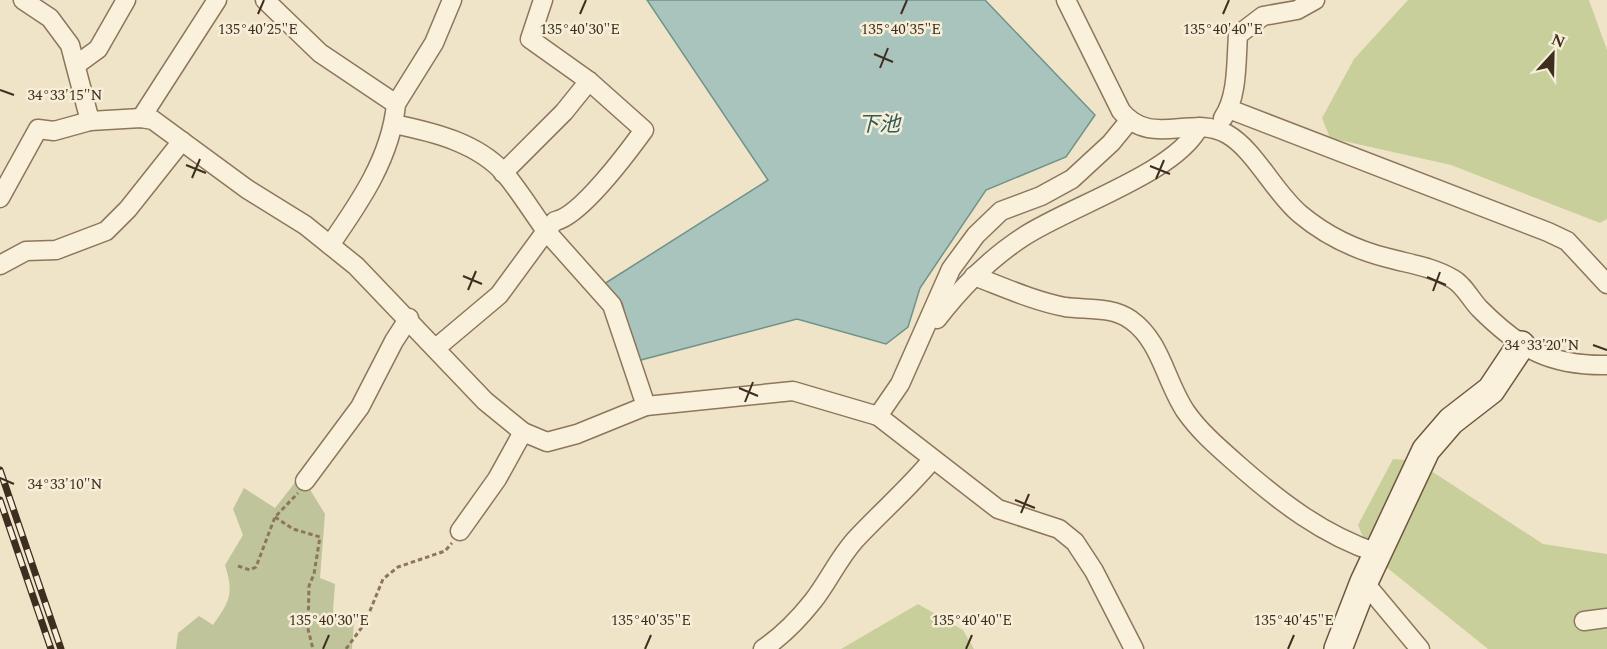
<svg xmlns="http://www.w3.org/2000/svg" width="1607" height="649" font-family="Spectral,'Noto Sans JP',serif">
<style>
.green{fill:#c9cf9b}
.cemetery{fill:#bfc49a}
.water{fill:#a9c4bc;stroke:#6f938a;stroke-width:1.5}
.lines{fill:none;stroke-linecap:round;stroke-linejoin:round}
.street-casing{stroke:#8d765c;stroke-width:21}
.secondary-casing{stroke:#6f573f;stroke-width:30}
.path{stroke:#8d765c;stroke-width:3;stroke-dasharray:4.5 3;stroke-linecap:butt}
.street{stroke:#faf1dc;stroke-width:18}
.secondary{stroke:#faf1dc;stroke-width:27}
.rail-casing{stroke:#3d2e20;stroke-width:7}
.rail{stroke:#f7eed8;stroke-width:4.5;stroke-dasharray:14;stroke-linecap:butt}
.ticks{fill:none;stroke:#3d2e20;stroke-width:2}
.labels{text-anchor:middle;stroke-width:5;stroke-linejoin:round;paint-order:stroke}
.water-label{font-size:21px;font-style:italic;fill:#2f5d5a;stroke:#f7eed8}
.ticks-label{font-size:15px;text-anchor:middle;fill:#3d2e20;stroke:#f7eed8;stroke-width:5;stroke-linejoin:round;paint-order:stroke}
</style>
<rect width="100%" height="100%" fill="#f0e4c8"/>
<g class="green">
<polygon points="1408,0 1589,0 1607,50 1607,219 1600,223 1451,165 1330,138 1322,118 1354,59"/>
<polygon points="1393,459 1416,461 1543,544 1607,554 1607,649 1488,649 1370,554 1358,525"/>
<polygon points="918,604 963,630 974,649 841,649"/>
</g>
<path class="cemetery" d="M301 475 325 514 320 578 335 584 333 611 354 620 352 649H176L178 633 199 616 213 625C230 601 234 594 225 565L243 535 233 509 244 488 275 508Z"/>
<polygon class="water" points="647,0 985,0 1095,115 1066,157 986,190 920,288 908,327 886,344 797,319 637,361 622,303 604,284 768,180"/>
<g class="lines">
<defs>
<g id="street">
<polyline points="23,0 50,18 70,45 90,121 141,118 153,120 247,189 305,225 356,266 485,401 523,432 547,442 577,434 646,406 793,391 878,416 998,509 1059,529 1075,542 1094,571 1134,649"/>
<path d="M265 0 320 53 396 104C391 157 360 202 330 245"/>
<path d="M543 0 530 39 589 81 644 130C628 152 580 217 555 221L546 231 612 305 646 406"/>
<path d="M1066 0 1121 111C1151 148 1191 114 1227 134 1255 150 1273 191 1300 214 1325 235 1356 250 1388 258 1410 264 1433 267 1453 279 1464 285 1471 300 1480 309 1520 349 1550 366 1607 365"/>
<polyline points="76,65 98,49 126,0"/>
<polyline points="396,104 434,43 452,0"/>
<polyline points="1229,109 1548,232 1567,241 1607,284"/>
<polyline points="141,118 217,0"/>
<path d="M1223 118C1238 96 1236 62 1238 35L1263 16 1297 10 1315 0"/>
<path d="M394 124C433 132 479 143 506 175 520 192 533 213 546 231L499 295 436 348"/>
<polyline points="503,173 564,112 589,81"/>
<polyline points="0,198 38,129 54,131 90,121"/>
<polyline points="0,265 26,251 56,250 106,231 128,209 182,141"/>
<path d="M974 276C1003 287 1034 301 1065 307 1086 310 1112 306 1131 320 1161 341 1166 383 1186 412 1200 432 1219 448 1237 464 1280 502 1323 535 1377 553"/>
<path d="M937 319C961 288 989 259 1023 237 1068 207 1176 173 1199 127"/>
<polyline points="878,416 900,384 951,269 976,235 1001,211 1041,196 1072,179 1111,143 1129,121"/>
<polyline points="305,481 360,407 394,341 409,318"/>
<polyline points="460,531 497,479 523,432"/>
<polyline points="1364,582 1420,649"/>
<polyline points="1584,621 1607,618"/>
<path d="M763 649C782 636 798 620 813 601 828 582 838 559 855 540 880 513 908 489 932 460"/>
</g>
<polyline id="secondary" points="1338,649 1364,582 1426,450 1451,421 1491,390 1521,345"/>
</defs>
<use href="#street" class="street-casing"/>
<use href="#secondary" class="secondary-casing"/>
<g class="path">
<polyline points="275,517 293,529 320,537 314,574 309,586 308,629 313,649"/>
<polyline points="238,566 250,570 256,567 275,517 298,493"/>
<polyline points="346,649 365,623 383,579 398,567 445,551 452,543"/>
</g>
<use href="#street" class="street"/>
<use href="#secondary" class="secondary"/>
<defs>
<g id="rail">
<polyline points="0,470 61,649"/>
<polyline points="0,500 51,649"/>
</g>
</defs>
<use href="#rail" class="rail-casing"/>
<use href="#rail" class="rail"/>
</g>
<path class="ticks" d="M258 14 264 0M580 14 586 0M901 14 907 0M1223 14 1229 0M874 54 893 62M880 68 888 48M0 90 14 95M186 165 206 173M1150 166 1170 174M192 178 200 159M1156 179 1164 160M463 276 482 284M1427 277 1446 285M468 290 476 271M1433 291 1440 272M1593 345 1607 350M739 388 758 396M745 402 753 382M0 478 14 484M1015 500 1035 508M1021 513 1029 494M323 649 329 635M645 649 651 635M966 649 972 635M1288 649 1294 635"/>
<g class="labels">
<g class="water-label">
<text x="879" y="131">下池</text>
</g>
</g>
<g class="ticks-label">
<text x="258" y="34">135°40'25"E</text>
<text x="580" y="34">135°40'30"E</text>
<text x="901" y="34">135°40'35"E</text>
<text x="1223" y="34">135°40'40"E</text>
<text x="65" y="100">34°33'15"N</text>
<text x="1542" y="350">34°33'20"N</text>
<text x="65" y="489">34°33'10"N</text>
<text x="329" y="625">135°40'30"E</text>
<text x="651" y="625">135°40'35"E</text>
<text x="972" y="625">135°40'40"E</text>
<text x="1294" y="625">135°40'45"E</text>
</g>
<g transform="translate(1553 54) rotate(22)" stroke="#f7eed8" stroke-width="4.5" paint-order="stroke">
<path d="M0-4.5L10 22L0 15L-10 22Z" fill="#3d2e20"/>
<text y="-9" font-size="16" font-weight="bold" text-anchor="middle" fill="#3d2e20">N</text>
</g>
</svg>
